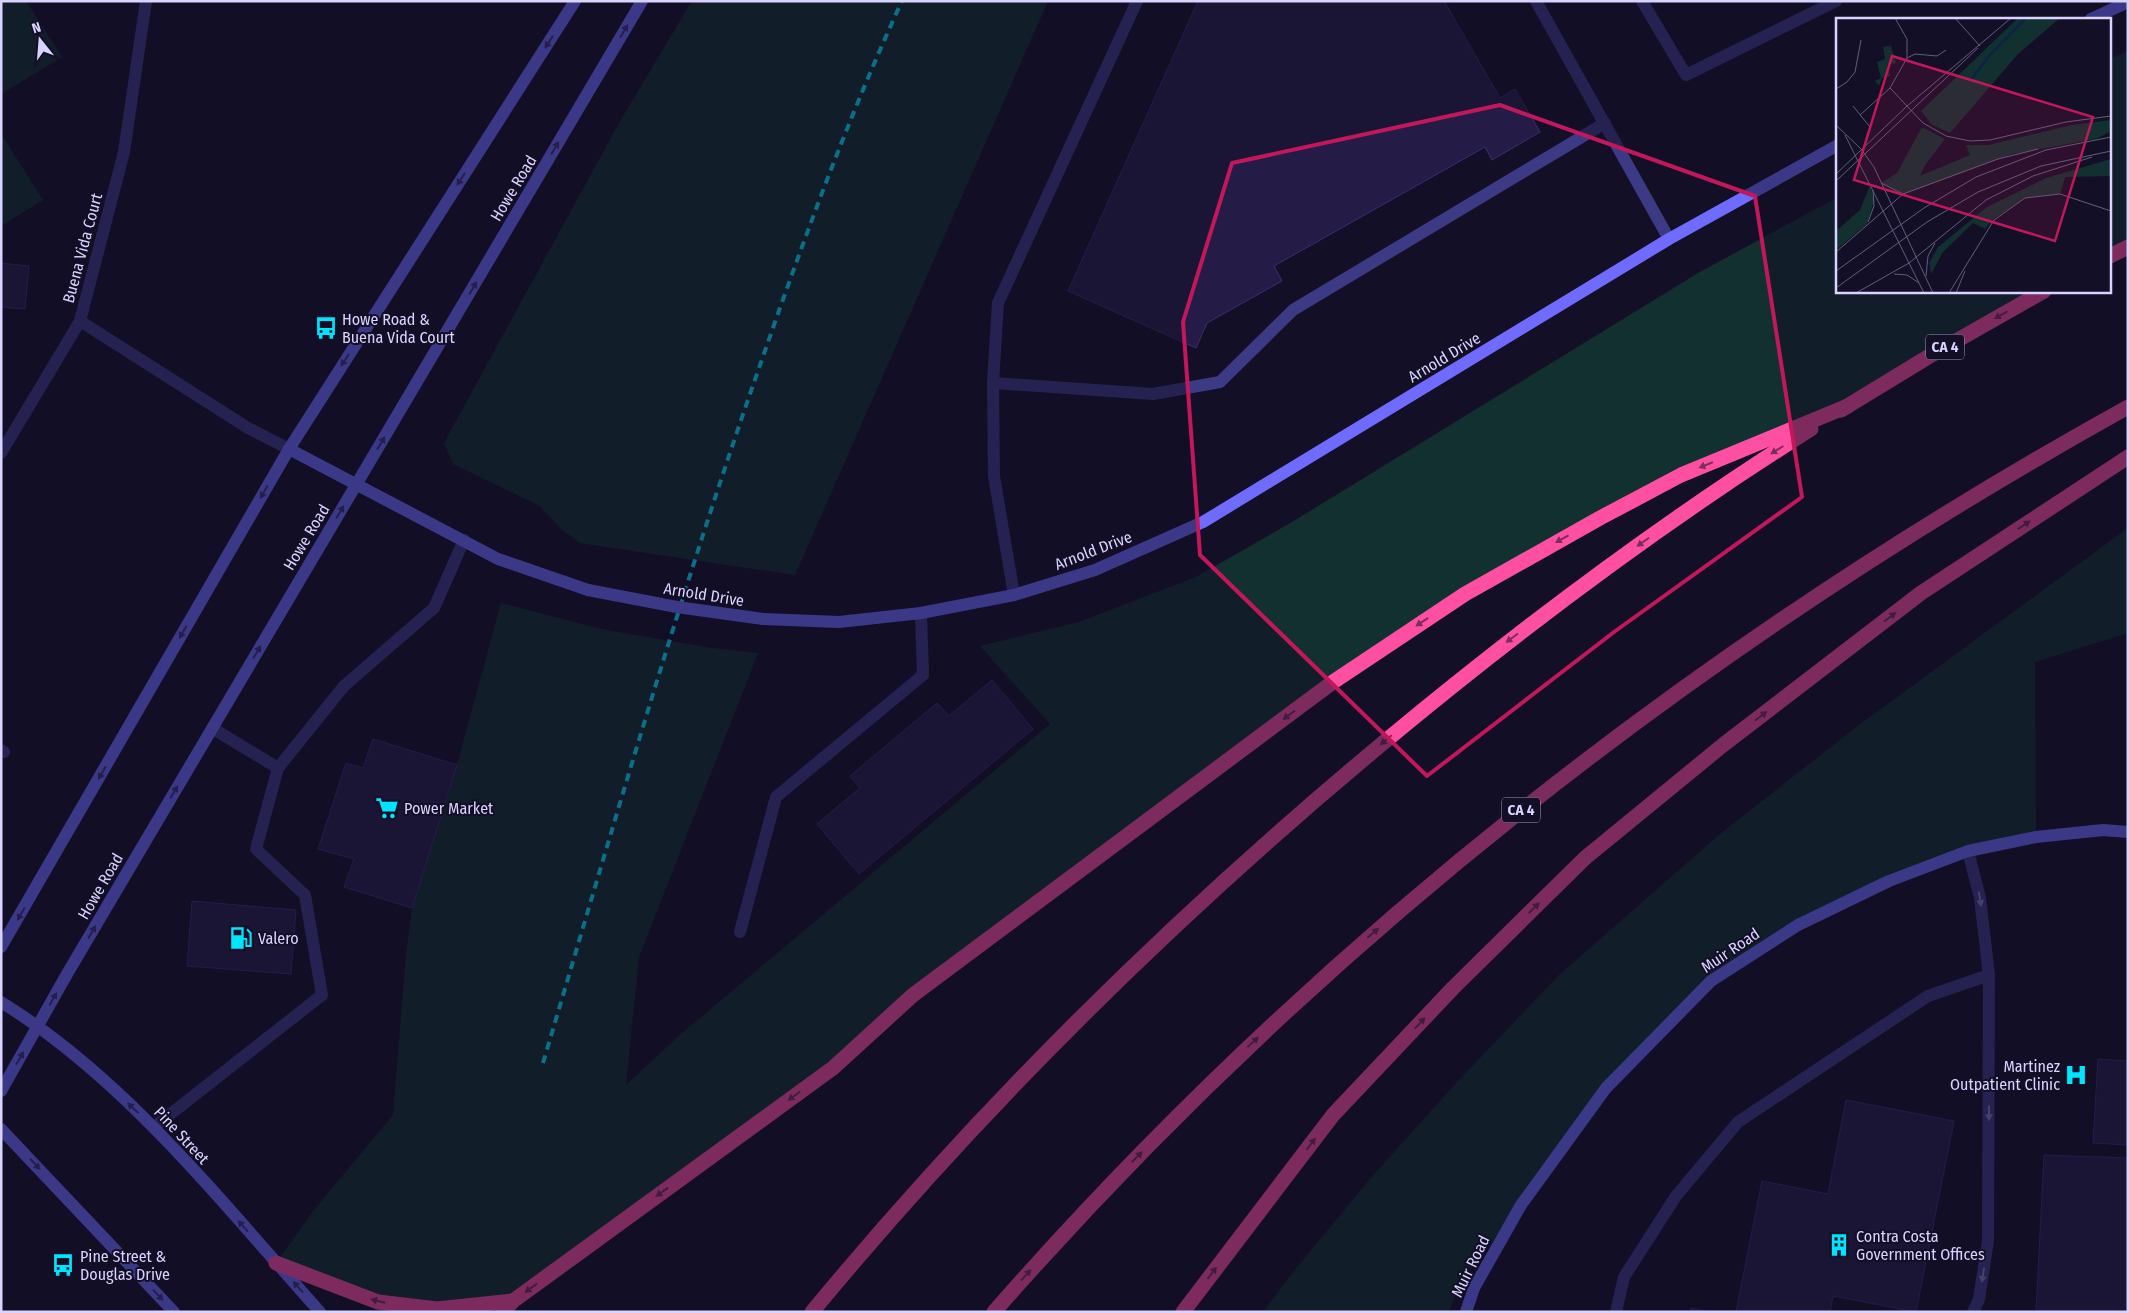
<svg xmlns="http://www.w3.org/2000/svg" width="2129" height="1313" font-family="'Fira Sans Condensed',sans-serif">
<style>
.green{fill:#12302f}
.building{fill:#241b47;stroke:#3b2d73}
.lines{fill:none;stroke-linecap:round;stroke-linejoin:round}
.lane{stroke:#3d3a85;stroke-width:12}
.street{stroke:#3d3a85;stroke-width:12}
.secondary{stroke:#6f6bff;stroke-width:12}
.highway{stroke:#ff4fa3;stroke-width:15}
.rail{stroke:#00e5ff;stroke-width:4;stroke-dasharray:8 6;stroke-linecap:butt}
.secondary-bridge{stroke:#6f6bff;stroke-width:12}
.oneway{fill:#38347d}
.oneway2{fill:#7d2c5e}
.oneway3{fill:#837fbc}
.marked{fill:none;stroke:#c2185b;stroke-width:4;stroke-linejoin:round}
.labels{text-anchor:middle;stroke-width:4;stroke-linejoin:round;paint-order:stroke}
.shield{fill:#130f26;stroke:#9e99be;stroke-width:1}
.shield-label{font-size:15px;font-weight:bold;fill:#d9d4ff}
.street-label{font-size:16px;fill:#d9d4ff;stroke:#130f26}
.poi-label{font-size:16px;fill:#d9d4ff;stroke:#130f26;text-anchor:start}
.inset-river{fill:none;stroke:#0c2248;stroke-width:2.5}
.inset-road{fill:none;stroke:#625e7d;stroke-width:1}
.view{fill:#c2185b;fill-opacity:0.15;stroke:#c2185b;stroke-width:2.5}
.inset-edge{fill:none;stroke:#d9d4ff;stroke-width:2.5}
</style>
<rect width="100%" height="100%" fill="#130f26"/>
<g class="green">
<polygon points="1,1 26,1 62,57 1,94"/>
<polygon points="692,1 1048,1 795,575 580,543 561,529 540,506 453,464 444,443 619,123"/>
<polygon points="2128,51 2128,247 2110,256 2110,59"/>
<polygon points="1,134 43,200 1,226"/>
<polygon points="1838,197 1838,291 2044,291 1848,406 1681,475 1465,594 913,995 833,1068 513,1301 378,1302 276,1263 314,1210 393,1115 406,955 412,908 457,765 501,603 601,629 712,648 758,653 639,957 626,1085 681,1034 1050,724 980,646 1079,622 1196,577 1292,522 1698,273"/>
<polygon points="2128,528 2128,633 2035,662 2036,837 1889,881 1711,981 1606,1088 1521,1205 1461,1281 1449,1312 1263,1312 1290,1276 1369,1180 1458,1081 1558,976 1720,834 1855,728"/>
</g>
<g class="building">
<polygon points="1198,1 1444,1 1500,98 1515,89 1540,132 1492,160 1485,147 1274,266 1282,281 1207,323 1196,348 1068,291"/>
<polygon points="1,263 29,266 25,309 1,307"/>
<polygon points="992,680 1033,729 859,874 817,824 860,788 850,776 937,703 949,716"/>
<polygon points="373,739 457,765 412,908 344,887 354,859 318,849 346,763 363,768"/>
<polygon points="192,901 296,910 291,974 187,966"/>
<polygon points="2098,1059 2128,1061 2128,1145 2093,1143"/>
<polygon points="1846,1100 1954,1121 1916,1312 1833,1296 1830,1312 1736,1312 1762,1181 1828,1194"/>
<polygon points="2044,1155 2128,1158 2128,1312 2036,1312"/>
<polygon points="1691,1308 1710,1312 1690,1312"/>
</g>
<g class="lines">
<g class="lane">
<polyline points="1137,1 998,303 993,383 1153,394 1220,382 1293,310 1605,123"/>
<polyline points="1536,1 1669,239"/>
<polyline points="1642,1 1686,75 1836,1"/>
<polyline points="993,383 994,476 1014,595"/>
<polyline points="212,728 278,768 344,686 434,608 464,540"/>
<polyline points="1968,851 1980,898 1989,975 1988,1241 1979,1299 1973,1312"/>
<polyline points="740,932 776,797 923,675 921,613"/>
<polyline points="154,1127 322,995 305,895 256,849 278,768"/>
<polyline points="1616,1312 1624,1277 1676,1196 1738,1122 1928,996 1989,975"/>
</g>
<g class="street">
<polyline points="146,1 124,152 80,321 248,428 289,449"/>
<polyline points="1,453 80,321"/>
<polyline points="1,750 4,752"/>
</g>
<g class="secondary">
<polyline points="2091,19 2128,2"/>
<polyline points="289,449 498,559 588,590"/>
<polyline points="763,619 839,622 921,613 1014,595 1095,570 1203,522 1669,239 1838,145"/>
<polyline points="1,947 289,449 575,1"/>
<path d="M1 1002C126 1079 223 1204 320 1312"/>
<polyline points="1,1091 67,974 642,1"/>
<polyline points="1,1129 174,1312"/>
<polyline points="1466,1312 1474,1288 1521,1205 1606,1088 1711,981 1798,925 1889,881 1968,851 2036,837 2103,830 2128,832"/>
</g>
<g class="highway">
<polyline points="2110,256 2128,247"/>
<polyline points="1841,410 1928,357 2044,291"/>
<polyline points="276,1263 378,1302 437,1309 513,1301"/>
<polyline points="503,1312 513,1301 833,1068 913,995 1333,682 1465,594 1600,518 1681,475 1848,406"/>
<path d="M812 1312C984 1104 1176 915 1383 743 1519 630 1661 523 1811 429"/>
<path d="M994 1312C1315 945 1702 643 2128 407"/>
<polyline points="1183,1312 1333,1115 1453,988 1585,858 1723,745 1921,593 2128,457"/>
</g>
<path class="rail" d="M543 1063C612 830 679 597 759 368 802 244 847 120 902 1"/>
<polyline class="secondary-bridge" points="588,590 677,607 763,619"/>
</g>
<defs><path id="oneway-solid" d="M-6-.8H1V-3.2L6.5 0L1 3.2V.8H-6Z" transform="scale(1.25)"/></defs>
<g class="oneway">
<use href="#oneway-solid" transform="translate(624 31) rotate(-59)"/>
<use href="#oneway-solid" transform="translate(549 42) rotate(123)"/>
<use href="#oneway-solid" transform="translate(555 148) rotate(-59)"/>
<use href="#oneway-solid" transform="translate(461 179) rotate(123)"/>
<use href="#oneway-solid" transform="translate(473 288) rotate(-59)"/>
<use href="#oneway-solid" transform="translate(345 360) rotate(123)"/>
<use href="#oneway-solid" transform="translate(381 443) rotate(-59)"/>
<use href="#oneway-solid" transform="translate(264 492) rotate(120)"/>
<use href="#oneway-solid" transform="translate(340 512) rotate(-59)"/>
<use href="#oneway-solid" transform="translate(183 632) rotate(120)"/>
<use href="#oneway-solid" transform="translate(257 652) rotate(-59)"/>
<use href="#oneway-solid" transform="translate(102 773) rotate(120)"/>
<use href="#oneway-solid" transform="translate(174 792) rotate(-60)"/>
<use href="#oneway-solid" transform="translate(21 914) rotate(120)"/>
<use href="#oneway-solid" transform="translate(92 932) rotate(-60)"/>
<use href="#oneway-solid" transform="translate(53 999) rotate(-61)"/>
<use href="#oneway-solid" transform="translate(20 1058) rotate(-60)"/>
<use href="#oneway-solid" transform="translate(133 1108) rotate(-137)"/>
<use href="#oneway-solid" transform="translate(35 1164) rotate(47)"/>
<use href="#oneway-solid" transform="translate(243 1226) rotate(-132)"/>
<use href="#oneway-solid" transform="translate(298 1287) rotate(-132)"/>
<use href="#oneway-solid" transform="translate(158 1295) rotate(47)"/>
</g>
<g class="oneway2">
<use href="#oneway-solid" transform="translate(2001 315) rotate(151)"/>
<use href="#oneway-solid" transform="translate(1777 450) rotate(148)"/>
<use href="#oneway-solid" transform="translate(1706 465) rotate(158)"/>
<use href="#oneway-solid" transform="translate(2024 525) rotate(-33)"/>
<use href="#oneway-solid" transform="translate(1562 539) rotate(151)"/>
<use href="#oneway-solid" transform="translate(1643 542) rotate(145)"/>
<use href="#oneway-solid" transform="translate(1890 617) rotate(-37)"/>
<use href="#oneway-solid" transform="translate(1422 622) rotate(146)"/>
<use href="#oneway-solid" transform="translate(1512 638) rotate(143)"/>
<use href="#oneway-solid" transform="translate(1289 715) rotate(143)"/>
<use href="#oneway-solid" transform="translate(1761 716) rotate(-37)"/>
<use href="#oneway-solid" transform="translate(1386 740) rotate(140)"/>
<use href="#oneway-solid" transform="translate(1534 908) rotate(-45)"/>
<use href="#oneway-solid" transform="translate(1373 933) rotate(-40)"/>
<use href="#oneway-solid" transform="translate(1420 1023) rotate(-47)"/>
<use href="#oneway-solid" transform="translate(1253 1042) rotate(-43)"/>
<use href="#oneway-solid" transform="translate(794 1096) rotate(144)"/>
<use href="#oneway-solid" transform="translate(1311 1144) rotate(-53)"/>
<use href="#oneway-solid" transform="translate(1137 1157) rotate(-45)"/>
<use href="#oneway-solid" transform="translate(662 1192) rotate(144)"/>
<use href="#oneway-solid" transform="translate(1212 1273) rotate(-53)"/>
<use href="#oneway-solid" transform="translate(1026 1275) rotate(-48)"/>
<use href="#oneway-solid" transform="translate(531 1288) rotate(144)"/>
<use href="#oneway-solid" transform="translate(378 1301) rotate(-166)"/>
</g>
<g class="oneway3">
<use href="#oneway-solid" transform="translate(1980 899) rotate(80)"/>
<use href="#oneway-solid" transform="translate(1989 1113) rotate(90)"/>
<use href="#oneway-solid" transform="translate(1983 1275) rotate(99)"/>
</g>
<path d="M0 0H2129V1313H0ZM1500 105 1755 196 1802 497 1614 632 1427 776 1200 555 1183 322 1232 163Z" fill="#130f26" fill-opacity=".55" fill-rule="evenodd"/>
<path class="marked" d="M1500 105 1755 196 1802 497 1614 632 1427 776 1200 555 1183 322 1232 163Z"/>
<defs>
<symbol id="bus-bare" viewBox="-9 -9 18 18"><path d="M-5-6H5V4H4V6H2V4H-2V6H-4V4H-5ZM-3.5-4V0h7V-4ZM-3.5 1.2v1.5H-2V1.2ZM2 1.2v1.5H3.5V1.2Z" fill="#00e5ff" stroke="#130f26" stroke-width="2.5" paint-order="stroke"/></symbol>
<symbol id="supermarket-bare" viewBox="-9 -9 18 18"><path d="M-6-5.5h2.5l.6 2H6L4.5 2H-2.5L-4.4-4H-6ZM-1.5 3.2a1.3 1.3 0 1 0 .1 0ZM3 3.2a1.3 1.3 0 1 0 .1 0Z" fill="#00e5ff" stroke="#130f26" stroke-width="2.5" paint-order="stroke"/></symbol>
<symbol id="fuel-bare" viewBox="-9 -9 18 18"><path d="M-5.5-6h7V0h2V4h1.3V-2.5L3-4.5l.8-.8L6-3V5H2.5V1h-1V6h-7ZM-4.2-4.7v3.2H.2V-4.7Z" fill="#00e5ff" stroke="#130f26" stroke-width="2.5" paint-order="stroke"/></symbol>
<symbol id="hospital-bare" viewBox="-9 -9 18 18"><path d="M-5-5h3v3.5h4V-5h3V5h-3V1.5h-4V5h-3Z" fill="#00e5ff" stroke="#130f26" stroke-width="2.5" paint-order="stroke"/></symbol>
<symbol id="building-bare" viewBox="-9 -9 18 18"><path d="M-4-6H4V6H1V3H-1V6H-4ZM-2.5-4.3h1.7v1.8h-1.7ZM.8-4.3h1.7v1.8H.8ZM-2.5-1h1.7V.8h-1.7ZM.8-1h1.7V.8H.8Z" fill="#00e5ff" stroke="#130f26" stroke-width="2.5" paint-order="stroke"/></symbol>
</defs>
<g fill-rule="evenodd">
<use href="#bus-bare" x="310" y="312" width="32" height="32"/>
<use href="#supermarket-bare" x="371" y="792" width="32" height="32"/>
<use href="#fuel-bare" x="225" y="922" width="32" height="32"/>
<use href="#hospital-bare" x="2060" y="1059" width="32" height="32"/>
<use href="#building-bare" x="1823" y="1229" width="32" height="32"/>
<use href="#bus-bare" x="47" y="1249" width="32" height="32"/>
</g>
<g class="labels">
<g class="shield">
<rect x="1926" y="334.5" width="38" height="25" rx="4"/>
<rect x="1502" y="797.5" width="38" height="25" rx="4"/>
</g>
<g class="shield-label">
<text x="1945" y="352">CA 4</text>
<text x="1521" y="815">CA 4</text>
</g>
<g class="street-label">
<text transform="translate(513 188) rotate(-59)" y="6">Howe Road</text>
<text transform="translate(82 248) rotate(-75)" y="6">Buena Vida Court</text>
<text transform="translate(1444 357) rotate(-31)" y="6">Arnold Drive</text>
<text transform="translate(306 537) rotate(-59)" y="6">Howe Road</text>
<text transform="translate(1093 550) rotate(-21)" y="6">Arnold Drive</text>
<text transform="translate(704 594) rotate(9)" y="6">Arnold Drive</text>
<text transform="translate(100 886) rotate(-60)" y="6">Howe Road</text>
<text transform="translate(1730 950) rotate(-34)" y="6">Muir Road</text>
<text transform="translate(182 1135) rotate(47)" y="6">Pine Street</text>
<text transform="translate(1470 1266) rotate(-64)" y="6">Muir Road</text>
</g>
<g class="poi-label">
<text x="342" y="325">Howe Road &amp;<tspan x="342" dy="18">Buena Vida Court</tspan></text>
<text x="404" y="814">Power Market</text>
<text x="258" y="944">Valero</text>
<text x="2060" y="1072" text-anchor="end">Martinez<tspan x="2060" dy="18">Outpatient Clinic</tspan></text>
<text x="1856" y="1242">Contra Costa<tspan x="1856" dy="18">Government Offices</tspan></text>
<text x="80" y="1262">Pine Street &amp;<tspan x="80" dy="18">Douglas Drive</tspan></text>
</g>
</g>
<g transform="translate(1836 18)">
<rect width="275" height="275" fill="#130f26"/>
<path d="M182 0H224L182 36 114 115 95 106 85 93ZM55 28 60 45 51 47 54 58 46 60 43 68 39 63 45 60 41 44 49 41 47 29ZM275 102V113L260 121 177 136 67 176 45 165 61 155 86 109 109 121 89 147 84 158 134 137 130 127H152L236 107ZM275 141V158L229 159 224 176 189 180 157 201 149 211 137 205 107 234 95 256 93 245 102 229 151 189 210 160ZM34 167 38 183 31 206 0 232V213L24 192Z" fill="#12302f"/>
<path class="inset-river" d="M135 62 154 37 190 0"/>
<path class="inset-road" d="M59 0 71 21V40L54 70 87 105 110 118 134 123 154 122 230 104 275 98M119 0 144 28M71 40 79 36 101 38 110 32M0 71 11 64 19 54 25 22M17 88 34 109M24 97 54 70M0 107 25 131 38 149 97 275M9 117 88 275M0 156 70 89 175 0M0 163 142 30M45 165 67 176M32 204 38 188 37 172M0 234 67 176 162 141 202 131M0 253 88 190 140 159 210 132 275 119M58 256 71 257 83 265M90 258 92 238 99 225M0 270 91 204 142 174 205 148 275 133M20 275 73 245 150 182 197 158 256 139M113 275 158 202 189 180 224 176 275 193M120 275 129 253"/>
<path class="view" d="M56 38 257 99 219 223 18 162Z"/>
<rect width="275" height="275" class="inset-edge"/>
</g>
<rect width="2129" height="1313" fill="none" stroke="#d9d4ff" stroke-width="5"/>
<g transform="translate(40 40) rotate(343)" stroke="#130f26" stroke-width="4" paint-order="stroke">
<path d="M0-4L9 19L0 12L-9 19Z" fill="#d9d4ff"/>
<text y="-8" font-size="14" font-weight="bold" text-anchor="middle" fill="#d9d4ff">N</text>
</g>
</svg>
